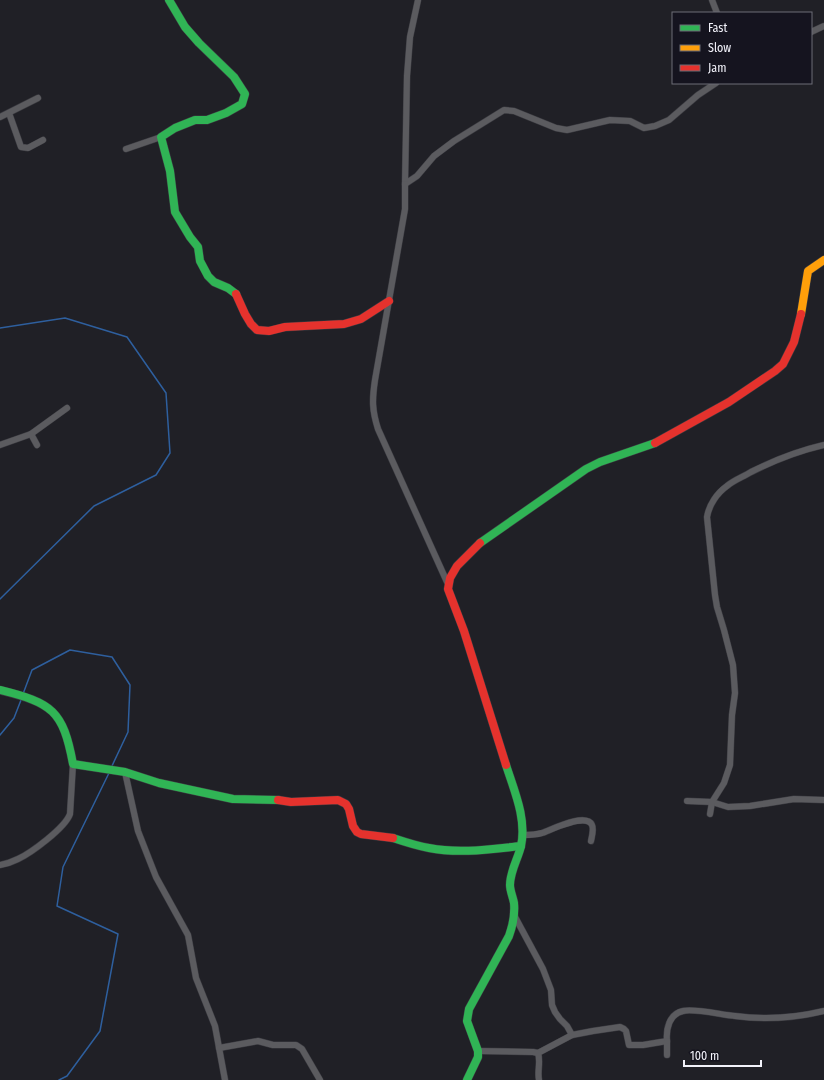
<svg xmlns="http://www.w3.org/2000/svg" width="824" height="1080" font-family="'Fira Sans Condensed',sans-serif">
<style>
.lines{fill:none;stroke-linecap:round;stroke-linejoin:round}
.stream{stroke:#2e5f9e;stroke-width:1.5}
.street-casing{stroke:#3c3c42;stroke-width:7}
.fast-casing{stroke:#3c3c42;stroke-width:9}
.slow-casing{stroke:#3c3c42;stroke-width:9}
.jam-casing{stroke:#3c3c42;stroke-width:9}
.street{stroke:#5b5b5f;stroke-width:6}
.fast{stroke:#30b455;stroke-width:8}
.slow{stroke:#ff9f0a;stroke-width:8}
.jam{stroke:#e5322d;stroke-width:8}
</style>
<rect width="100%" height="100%" fill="#202026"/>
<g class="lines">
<g class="stream">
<polyline points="0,328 65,318 127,337 166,393 170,453 156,475 94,506 0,599"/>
<polyline points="23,694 32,670 70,650 112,657 130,685 128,732 111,768"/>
<polyline points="0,735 14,718 21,700"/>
<polyline points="59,1080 67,1076 100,1031 118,934 57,906 63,867 109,773"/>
</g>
<defs>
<g id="street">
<polyline points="418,0 410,37 407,76 405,184 417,176 434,156 454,141 504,110 514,111 556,128 567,130 610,120 630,121 644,128 655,126 669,120 698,95 716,83"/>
<polyline points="712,0 717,13"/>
<polyline points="811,32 824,26"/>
<polyline points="9,113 21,147 28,148 43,140"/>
<polyline points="0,117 38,98"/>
<polyline points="126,149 161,137"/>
<path d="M405 184V209L375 380C372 400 372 410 378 429L447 582"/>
<polyline points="31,434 37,445"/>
<polyline points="0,445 31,434 67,408"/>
<polyline points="125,772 138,831 156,877 188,935 196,978 215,1026 225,1080"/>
<polyline points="687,801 712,802 728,807 750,806 794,799 824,800"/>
<path d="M710 814 712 802 724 783 730 765 732 715 735 693 733 665 724 630 717 607 715 595 707 517C709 505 717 493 727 486 734 480 743 477 751 472 775 460 798 451 824 445"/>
<path d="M523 835C529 835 535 835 542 833 551 830 586 812 592 825 594 829 592 836 591 841"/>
<path d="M0 865C6 864 12 862 18 859 31 853 65 828 70 814L73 764"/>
<path d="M514 915 543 969 551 990 552 1005 555 1012 560 1019 567 1026 572 1035 538 1053C541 1062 537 1071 539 1080"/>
<path d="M572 1035 593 1031 620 1027 624 1029 626 1031 629 1045H643L667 1041C666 1029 669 1014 683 1011 694 1008 722 1015 735 1016 764 1020 795 1018 824 1011"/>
<polyline points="667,1041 667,1055"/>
<polyline points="219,1048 258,1041 273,1045 296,1045 302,1049 320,1080"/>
<polyline points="478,1051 533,1052 538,1053"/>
</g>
<g id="fast">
<polyline points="169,0 185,27 199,43 234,77 245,94 242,104 226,113 207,120 195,120 175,128 161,137 170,171 175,212 190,237 198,247 200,261 208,276 214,282 228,288 236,294"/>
<polyline points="480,543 586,469 600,462 655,443"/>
<path d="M0 690C52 703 63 710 73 764L125 772 159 783 233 799 278 800"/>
<path d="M393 838C405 842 417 846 429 848 460 854 491 849 521 846"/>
<path d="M467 1080 478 1057V1051L467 1021 469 1009 509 936C513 925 515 914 514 903 513 897 510 891 510 885 510 871 518 859 521 846 527 819 514 790 506 765"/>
</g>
<polyline id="slow" points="801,314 808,271 824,260"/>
<g id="jam">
<polyline points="236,294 245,314 251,324 257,330 269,331 285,327 344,324 361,319 389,301"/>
<polyline points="655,443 729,402 775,371 783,364 794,342 801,314"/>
<polyline points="480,543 457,566 450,578 448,589 464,631 506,765"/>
<polyline points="278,800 291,802 338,800 346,804 349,809 353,826 357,832 361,834 393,838"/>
</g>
</defs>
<use href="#street" class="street-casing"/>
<use href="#fast" class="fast-casing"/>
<use href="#slow" class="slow-casing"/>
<use href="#jam" class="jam-casing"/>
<use href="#street" class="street"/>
<use href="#fast" class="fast"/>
<use href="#slow" class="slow"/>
<use href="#jam" class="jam"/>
</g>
<rect x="672" y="12" width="140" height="72" fill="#15141f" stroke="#6d6d77"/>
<rect x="680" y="25" width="20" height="6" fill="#30b455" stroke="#6d6d77"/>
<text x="708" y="32" font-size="12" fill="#f2f2fa">Fast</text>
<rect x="680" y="45" width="20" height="6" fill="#ff9f0a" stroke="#6d6d77"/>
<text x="708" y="52" font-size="12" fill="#f2f2fa">Slow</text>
<rect x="680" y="65" width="20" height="6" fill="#e5322d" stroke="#6d6d77"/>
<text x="708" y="72" font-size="12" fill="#f2f2fa">Jam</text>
<path d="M684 1060v6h77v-6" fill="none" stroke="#f2f2fa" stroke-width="2"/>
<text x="690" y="1060" font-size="12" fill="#f2f2fa" stroke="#15141f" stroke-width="3" paint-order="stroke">100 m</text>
</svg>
